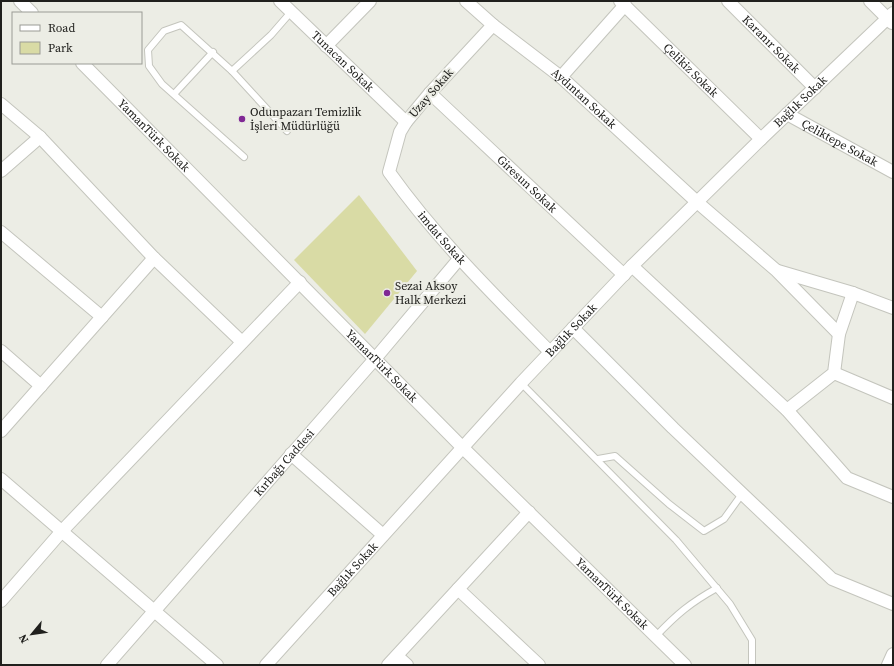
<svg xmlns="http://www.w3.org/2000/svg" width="894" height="666" font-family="'Source Serif 4',serif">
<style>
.green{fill:#d9dba5}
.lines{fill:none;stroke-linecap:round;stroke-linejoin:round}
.service-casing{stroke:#c4c5bd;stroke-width:8}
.minor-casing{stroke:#c4c5bd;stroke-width:14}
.service{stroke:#fff;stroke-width:6}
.minor{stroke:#fff;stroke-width:12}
.poi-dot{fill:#802895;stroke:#ecede5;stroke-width:1.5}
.labels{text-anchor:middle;stroke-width:4;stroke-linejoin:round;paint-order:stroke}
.street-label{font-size:12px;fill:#20201d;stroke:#ecede5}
.poi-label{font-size:12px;fill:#20201d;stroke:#ecede5;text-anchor:start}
</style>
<rect width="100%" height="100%" fill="#ecede5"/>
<polygon class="green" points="359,195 417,271 365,334 294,260"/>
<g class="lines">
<defs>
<g id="service">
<polyline points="232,71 271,35 291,12"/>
<polyline points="175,93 213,52"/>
<polyline points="244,157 162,84 149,66 148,50 164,31 181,25 232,71 287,131"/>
<polyline points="521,383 676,540 730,604 752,640 752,665"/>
<polyline points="598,459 615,456 669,504 704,531 724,519 742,494"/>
<path d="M656 636C677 614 690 603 717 588"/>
</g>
<g id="minor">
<polyline points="20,1 32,13"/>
<path id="s1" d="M280 1 406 122"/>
<path id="s2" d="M466 1 493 25 561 77 697 202 777 271 839 334"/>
<path id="s3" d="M620 1 761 139"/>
<path id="s4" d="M728 1 815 88"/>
<polyline points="870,1 892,23"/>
<path id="s5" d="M493 25 430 93 406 122 400 132 389 172C436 238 493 294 550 352"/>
<polyline points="326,46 370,1"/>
<path id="s6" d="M82 63 462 447 685 665"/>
<polyline points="561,77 625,5"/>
<path id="s7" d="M430 93 624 275"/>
<polyline points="1,104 40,137 154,258 242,342"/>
<path id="s8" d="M787 114 893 172"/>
<polyline points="1,171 40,137"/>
<polyline points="1,232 102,317"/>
<polyline points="632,266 787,410 847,478 893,497"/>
<polyline points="778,271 853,293"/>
<polyline points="573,328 673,428 832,579 893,604"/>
<polyline points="1,351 41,386"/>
<polyline points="834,373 893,398"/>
<polyline points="787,410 834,373 839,334 853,293 893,308"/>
<polyline points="1,431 154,258"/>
<polyline points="291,454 383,535"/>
<polyline points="1,479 217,665"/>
<polyline points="458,589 539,665"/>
<polyline points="1,601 62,531 300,282"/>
<polyline points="397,656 407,665"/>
<path id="s9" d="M107 665 374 360 459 259"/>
<path id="s10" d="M266 665 521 383 632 266 761 139 893 13"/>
<polyline points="388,665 529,512"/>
<polyline points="888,665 893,654"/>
</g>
</defs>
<use href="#service" class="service-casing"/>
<use href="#minor" class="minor-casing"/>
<use href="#service" class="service"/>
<use href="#minor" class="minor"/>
</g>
<g class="poi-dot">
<circle cx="242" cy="119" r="4"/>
<circle cx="387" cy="293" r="4"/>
</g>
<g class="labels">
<g class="street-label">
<text dy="4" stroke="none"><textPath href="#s4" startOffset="61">Karanır Sokak</textPath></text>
<text dy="4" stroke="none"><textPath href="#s1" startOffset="87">Tunacan Sokak</textPath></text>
<text dy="4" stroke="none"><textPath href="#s3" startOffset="99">Çelikiz Sokak</textPath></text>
<text transform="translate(431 93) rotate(-49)" y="4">Uzay Sokak</text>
<text dy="4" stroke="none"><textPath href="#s2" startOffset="153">Aydıntan Sokak</textPath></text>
<text dy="4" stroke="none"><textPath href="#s10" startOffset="777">Bağlık Sokak</textPath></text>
<text dy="4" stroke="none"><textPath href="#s6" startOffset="102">YamanTürk Sokak</textPath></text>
<text dy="4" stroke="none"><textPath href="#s8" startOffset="60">Çeliktepe Sokak</textPath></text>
<text dy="4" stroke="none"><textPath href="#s7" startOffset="133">Giresun Sokak</textPath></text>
<text dy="4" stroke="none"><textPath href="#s5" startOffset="268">imdat Sokak</textPath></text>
<text dy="4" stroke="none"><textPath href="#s10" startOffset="453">Bağlık Sokak</textPath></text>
<text dy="4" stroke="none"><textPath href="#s6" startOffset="426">YamanTürk Sokak</textPath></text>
<text dy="4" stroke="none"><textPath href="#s9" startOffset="269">Kırbağı Caddesi</textPath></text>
<text dy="4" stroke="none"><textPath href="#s10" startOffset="129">Bağlık Sokak</textPath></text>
<text dy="4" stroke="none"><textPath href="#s6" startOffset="750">YamanTürk Sokak</textPath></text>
</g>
<g class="poi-label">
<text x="250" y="116">Odunpazarı Temizlik<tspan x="250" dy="14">İşleri Müdürlüğü</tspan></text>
<text x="395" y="290">Sezai Aksoy<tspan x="395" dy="14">Halk Merkezi</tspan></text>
</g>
</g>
<rect width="894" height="666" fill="none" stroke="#20201d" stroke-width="4"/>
<rect x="12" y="12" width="130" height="52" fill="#ecede5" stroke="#9a9b95"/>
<rect x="20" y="25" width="20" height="6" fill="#ffffff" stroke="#9a9b95"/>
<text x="48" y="32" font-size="12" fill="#20201d">Road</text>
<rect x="20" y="42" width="20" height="12" fill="#d9dba5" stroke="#9a9b95"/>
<text x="48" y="52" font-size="12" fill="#20201d">Park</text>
<g transform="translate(32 634) rotate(241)" stroke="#ecede5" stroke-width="3" paint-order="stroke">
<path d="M0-3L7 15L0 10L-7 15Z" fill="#20201d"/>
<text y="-6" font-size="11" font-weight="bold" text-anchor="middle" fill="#20201d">N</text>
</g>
</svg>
